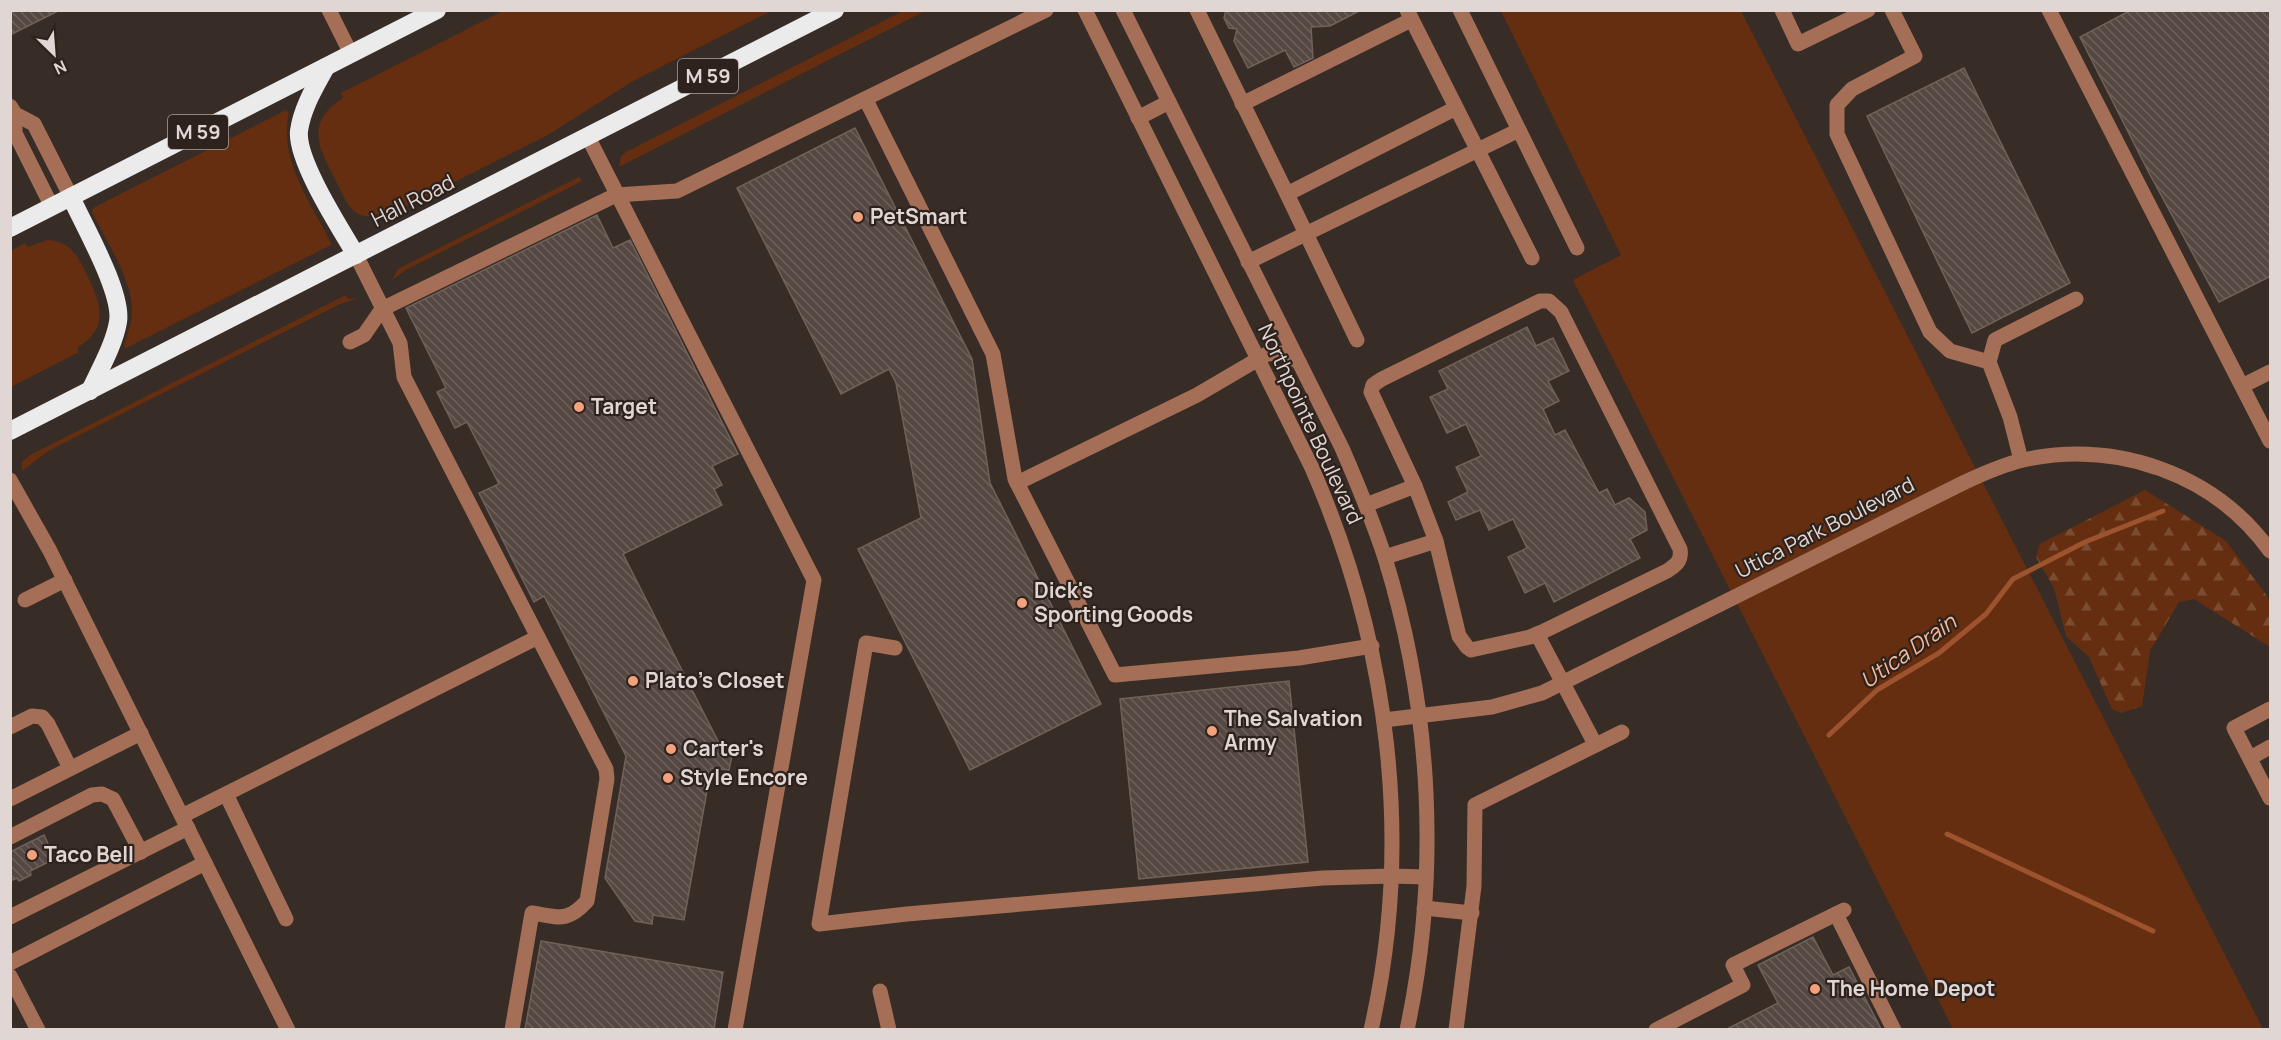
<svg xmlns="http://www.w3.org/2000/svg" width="2281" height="1040" font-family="Manrope,sans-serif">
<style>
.grass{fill:#662e10}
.forest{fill:url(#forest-firs)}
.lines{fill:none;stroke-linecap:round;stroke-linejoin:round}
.stream{stroke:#9c532e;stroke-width:5}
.building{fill:url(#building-back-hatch);stroke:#70625b;stroke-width:1.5}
.minor{stroke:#a46f56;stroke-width:15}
.highway{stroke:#ebebeb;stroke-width:18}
.poi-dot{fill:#f1a17c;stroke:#2e221d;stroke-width:2}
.labels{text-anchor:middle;stroke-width:4.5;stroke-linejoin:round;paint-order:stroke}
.shield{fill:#2e221d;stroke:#aba19d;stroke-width:1.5}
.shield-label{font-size:20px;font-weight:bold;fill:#e0d7d4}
.street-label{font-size:21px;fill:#e0d7d4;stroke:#2e221d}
.poi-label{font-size:21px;font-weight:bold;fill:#e0d7d4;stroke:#2e221d;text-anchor:start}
.water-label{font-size:22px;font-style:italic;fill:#f8b99b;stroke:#2e221d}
</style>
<defs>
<pattern id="forest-firs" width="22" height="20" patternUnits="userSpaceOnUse" patternTransform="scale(1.5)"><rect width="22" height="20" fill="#662e10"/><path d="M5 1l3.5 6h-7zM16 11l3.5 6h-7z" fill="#7c4c32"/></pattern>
<pattern id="building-back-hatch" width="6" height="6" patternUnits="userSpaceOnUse" patternTransform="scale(1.5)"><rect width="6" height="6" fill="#554741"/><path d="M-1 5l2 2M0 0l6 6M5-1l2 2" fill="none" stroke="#6d615c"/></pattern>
</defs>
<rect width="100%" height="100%" fill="#382c26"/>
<g class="grass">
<polygon points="905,10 925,11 619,167 621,156 626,152"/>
<path d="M503 11V10L771 11 635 80 546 136 391 214 389 210C379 215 368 219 358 214 347 208 342 192 337 183 320 150 303 123 343 98L341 93Z"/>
<polygon points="1501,11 1741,11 2263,1029 1953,1029 1573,280 1621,255"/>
<path d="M286 110 289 113C278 159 311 203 331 243V245L124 349C125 337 132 326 132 312 133 280 106 241 92 212L93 208Z"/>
<polygon points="579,177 582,181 406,270 392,280 398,269"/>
<path d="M48 240C71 242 78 256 87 275 101 303 110 328 77 348L79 352 11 387V251L25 243 28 247Z"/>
<polygon points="346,295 348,299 358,298 340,304 48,451 22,471 22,462 30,455"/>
</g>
<polygon class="forest" points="2145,490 2226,541 2267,596 2270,604 2270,647 2194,599 2179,602 2150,651 2142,706 2121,713 2112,709 2089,657 2066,636 2054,588 2036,557 2040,544"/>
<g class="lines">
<g class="stream">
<polyline points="1829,735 1877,690 1939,653 1986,614 2013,579 2085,542 2163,511"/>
<polyline points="1947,834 2153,931"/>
</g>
</g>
<g class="building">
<polygon points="10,10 60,10 10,35"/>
<polygon points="1226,10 1361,10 1330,26 1311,27 1313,58 1294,67 1285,50 1248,68 1234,41 1237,29 1229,28 1224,18"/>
<polygon points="2131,10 2271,10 2271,276 2219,302 2148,171 2080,37"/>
<polygon points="1964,68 2070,283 1972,333 1867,116"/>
<polygon points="855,128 972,359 990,483 1101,704 970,770 858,549 921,518 896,383 889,369 841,394 737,188"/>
<polygon points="597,215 613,248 630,240 738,454 712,466 722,485 714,489 722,505 623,554 718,741 734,746 729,770 711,768 684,920 653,915 652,924 635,921 605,878 626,756 544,596 534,602 479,493 499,484 467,422 455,428 437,392 446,388 406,308"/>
<polygon points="1527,327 1536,346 1553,338 1569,371 1548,381 1559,401 1543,409 1555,435 1565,430 1599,493 1607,489 1615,505 1629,498 1645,512 1647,530 1630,539 1640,558 1554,602 1545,583 1525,593 1508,557 1527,548 1513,519 1489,530 1480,510 1456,520 1448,502 1468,492 1456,467 1481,456 1466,424 1447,433 1430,397 1448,389 1439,371"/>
<polygon points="1289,681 1308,862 1139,879 1120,699"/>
<polygon points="44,835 55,859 30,871 31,875 19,881 17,878 10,881 10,852"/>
<polygon points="1813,937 1833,975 1849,967 1881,1029 1727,1029 1778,1003 1758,965"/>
<polygon points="541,941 723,972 714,1029 525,1029"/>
</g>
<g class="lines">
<g class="minor">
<polyline points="329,10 351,54"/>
<path d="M1085 10 1312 468C1389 644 1414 841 1371 1030"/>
<path d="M1123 10 1342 448C1358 485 1373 521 1385 558 1432 710 1440 875 1407 1030"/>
<polyline points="1197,10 1287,194 1456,108"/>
<polyline points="1407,10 1532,258"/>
<polyline points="1782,10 1798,44 1868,10"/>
<polyline points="1892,10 1915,56 1852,89 1837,105 1837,134 1930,332 1950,351 1989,362 2010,417 2021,460"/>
<polyline points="2049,10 2270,441"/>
<polyline points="866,100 993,354 1015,479 1115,675 1299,658 1372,646"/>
<polyline points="1242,104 1411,20"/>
<polyline points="10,106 15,114 34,124 71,197"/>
<polyline points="15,114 15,133 52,207"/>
<polyline points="1138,118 1169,102"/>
<polyline points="1519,130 1577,248"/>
<polyline points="588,137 814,580 735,1030"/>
<polyline points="1287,194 1357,340"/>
<path d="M356 255 400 343 404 377 606 769 607 779 587 901C567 923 559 917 532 913L512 1030"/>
<polyline points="1248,262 1519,130 1460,10"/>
<path d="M1540 301H1549L1561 312 1680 549C1682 561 1676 565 1667 571L1542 632 1530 637 1471 650 1467 647 1459 636 1436 541 1415 486 1371 392 1373 385 1382 379Z"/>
<polyline points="350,342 364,335 382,309 616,195 677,191 1046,10"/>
<polyline points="1989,362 1995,340 2076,299"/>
<polyline points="2242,386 2270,372"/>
<polyline points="10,480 50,551 288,1030"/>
<polyline points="1017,483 1197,395 1267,354 1283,353 1299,362"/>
<polyline points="1366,505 1415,486"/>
<polyline points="1385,557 1436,541"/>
<polyline points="25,600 65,580"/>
<polyline points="1537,634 1595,744"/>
<polyline points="895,648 866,643 819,924 907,914 1323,878 1391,876 1426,877"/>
<polyline points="2270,709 2234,728 2270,798"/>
<path d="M1384 720 1492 707 1542 693 1963 483C1982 474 2002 465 2023 460 2116 440 2214 473 2270 551"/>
<polyline points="10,727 32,716 42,717 48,724 70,768"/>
<polyline points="2250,758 2270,747"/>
<polyline points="226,794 286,919"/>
<polyline points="10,799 141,733"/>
<polyline points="182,816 538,637"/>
<polyline points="10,837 92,795 102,794 113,799 141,852"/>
<polyline points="1424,908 1472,913"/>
<polyline points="1836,914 1894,1030"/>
<polyline points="10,917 188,828"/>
<polyline points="10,963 205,863"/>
<polyline points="10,976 38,1030"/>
<polyline points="880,991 889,1030"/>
<polyline points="1456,1030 1474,886 1475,805 1622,732"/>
<polyline points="1656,1030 1743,985 1733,965 1844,910"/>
</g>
<g class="highway">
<path d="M326 67C315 87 302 108 299 131 296 160 340 228 356 255"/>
<path d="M71 197C84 226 123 293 118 322 114 345 100 369 90 391"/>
<polyline points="10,228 437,10"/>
<polyline points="10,431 835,10"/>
</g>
</g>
<g class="poi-dot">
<circle cx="858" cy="217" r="6"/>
<circle cx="579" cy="407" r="6"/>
<circle cx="1022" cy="603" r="6"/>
<circle cx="633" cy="681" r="6"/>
<circle cx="1212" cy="731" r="6"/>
<circle cx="671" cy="749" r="6"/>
<circle cx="668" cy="778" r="6"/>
<circle cx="32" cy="855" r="6"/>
<circle cx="1815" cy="989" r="6"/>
</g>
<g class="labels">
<g class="shield">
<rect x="678" y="59" width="60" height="34" rx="4.5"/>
<rect x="168" y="115" width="60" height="34" rx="4.5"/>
</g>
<g class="shield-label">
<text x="708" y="83">M 59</text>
<text x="198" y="139">M 59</text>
</g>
<g class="street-label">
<text transform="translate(413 201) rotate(-27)" y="7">Hall Road</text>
<text transform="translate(1310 424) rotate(65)" y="7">Northpointe Boulevard</text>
<text transform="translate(1825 528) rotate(-27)" y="7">Utica Park Boulevard</text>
</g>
<g class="poi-label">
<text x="870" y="224">PetSmart</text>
<text x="591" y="414">Target</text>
<text x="1034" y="598">Dick's<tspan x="1034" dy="24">Sporting Goods</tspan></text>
<text x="645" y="688">Plato's Closet</text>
<text x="1224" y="726">The Salvation<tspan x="1224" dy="24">Army</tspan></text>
<text x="683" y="756">Carter's</text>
<text x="680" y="785">Style Encore</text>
<text x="44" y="862">Taco Bell</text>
<text x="1827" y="996">The Home Depot</text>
</g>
<g class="water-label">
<text transform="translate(1908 651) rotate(-35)" y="8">Utica Drain</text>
</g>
</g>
<rect width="2281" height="1040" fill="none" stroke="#e0d7d4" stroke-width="24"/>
<g transform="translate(54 54) rotate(155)" stroke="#2e221d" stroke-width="4.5" paint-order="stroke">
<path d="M0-4.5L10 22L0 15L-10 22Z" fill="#e0d7d4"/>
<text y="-9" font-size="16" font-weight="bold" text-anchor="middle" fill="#e0d7d4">N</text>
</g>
</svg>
